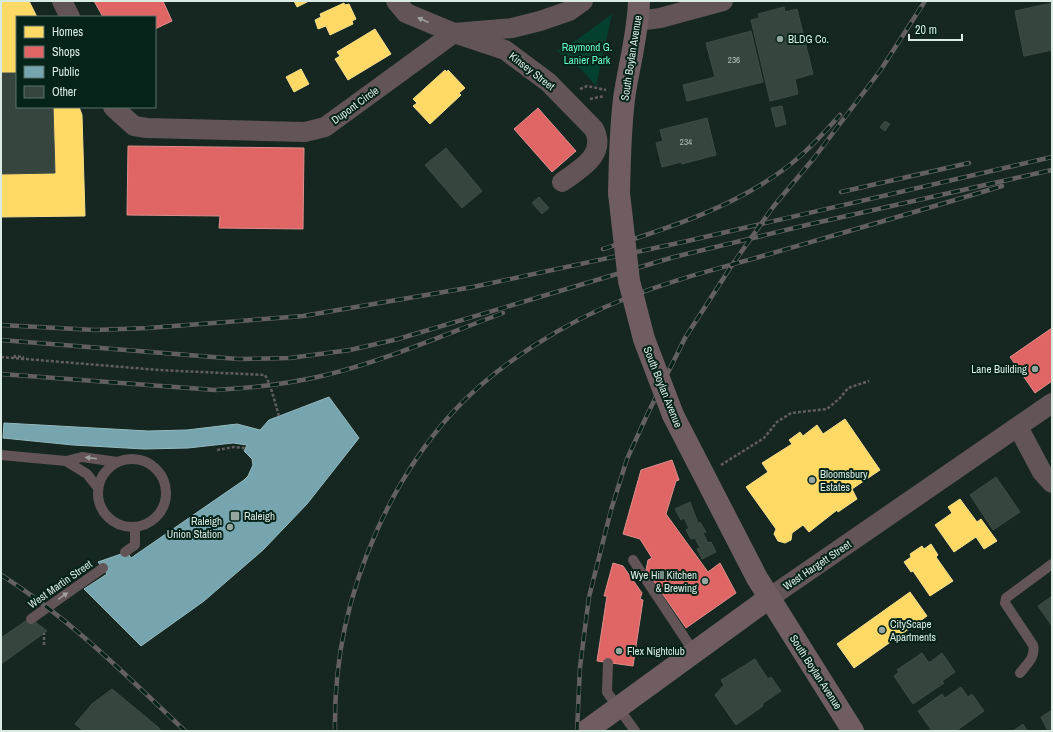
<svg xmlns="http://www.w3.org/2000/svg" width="1053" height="732" font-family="'Archivo Narrow',sans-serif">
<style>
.green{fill:#04402f}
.homes{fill:#ffd966;stroke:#f4de8c}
.shops{fill:#e06666;stroke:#de8e8c}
.public{fill:#76a5af;stroke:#94babf}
.building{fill:#37453f;stroke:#3e4b46}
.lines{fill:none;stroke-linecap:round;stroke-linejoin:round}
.path{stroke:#625e5f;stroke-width:2.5;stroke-dasharray:3 2;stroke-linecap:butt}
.lane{stroke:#625457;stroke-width:10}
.street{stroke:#625457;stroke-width:20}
.secondary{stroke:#6f5d62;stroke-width:22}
.rail-casing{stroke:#646061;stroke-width:4.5}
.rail{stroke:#052319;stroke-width:3;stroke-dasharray:9;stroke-linecap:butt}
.secondary-bridge{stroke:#6f5d62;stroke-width:22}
.oneway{fill:#9ea09e}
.poi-dot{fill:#95a6a0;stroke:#052319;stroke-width:1.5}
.labels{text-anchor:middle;stroke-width:4;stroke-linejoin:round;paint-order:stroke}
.number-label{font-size:9px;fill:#b1c2bb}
.poi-label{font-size:11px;fill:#daebe4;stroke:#052319;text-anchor:start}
.park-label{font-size:11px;fill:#69fec9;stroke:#052319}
.street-label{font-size:11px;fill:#daebe4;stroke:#052319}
</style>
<rect width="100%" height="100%" fill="#162721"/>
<polygon class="green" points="612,14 596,86 582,70 557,51 578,39"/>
<g class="homes">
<polygon points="1,1 29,1 37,17 17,17 17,73 1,73"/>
<polygon points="294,1 309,1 297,7"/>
<polygon points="344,3 345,5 349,4 356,19 352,21 353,24 330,35 326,26 318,29 315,20 321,17 320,14"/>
<polygon points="375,29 391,54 348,80 335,59 340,56 337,52"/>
<polygon points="301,69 309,84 294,92 286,77"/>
<polygon points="445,70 447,72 448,70 465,88 459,93 461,95 430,124 413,106 417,103 413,99"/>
<polygon points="53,107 79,107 82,115 85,216 1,217 1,174 55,173"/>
<polygon points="845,419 880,470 852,489 857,499 838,512 837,510 809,532 803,525 792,533 791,540 785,543 778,541 774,534 776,529 746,487 768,472 762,463 792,444 789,440 800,432 803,436 817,425 823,434"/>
<polygon points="960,499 977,522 981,519 997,541 984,549 976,537 954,552 935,525 952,513 948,507"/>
<polygon points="931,544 938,555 936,557 953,581 930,596 913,571 911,572 904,562 911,557 910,554 922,546 924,549"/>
<polygon points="910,592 927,616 854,668 837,644"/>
</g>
<g class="shops">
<polygon points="94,1 163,1 172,21 155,29 155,17 103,17"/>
<polygon points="538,108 576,151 552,172 514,129"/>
<polygon points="128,146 304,148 303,229 219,228 220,216 127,215"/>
<polygon points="1052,328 1052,381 1035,393 1010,357"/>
<polygon points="672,460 679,480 676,481 666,514 708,572 720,563 736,593 686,628 646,570 648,560 652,558 640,539 623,534 641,470"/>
<polygon points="613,563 623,566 642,593 640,599 643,600 633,666 597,661 607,596 604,596"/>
</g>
<polygon class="public" points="329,397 359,438 307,504 263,550 204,601 141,646 84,589 107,574 98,562 127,552 131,558 244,480 248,476 253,465 252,459 244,451 247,445 233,443 188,448 144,449 73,445 3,438 4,423 148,431 187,430 237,424 260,430 269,420"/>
<g class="building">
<polygon points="1052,3 1052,50 1024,56 1015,11"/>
<polygon points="784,7 785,12 797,9 813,74 795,79 798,94 770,101 751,20 759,18 758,14"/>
<polygon points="751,31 763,82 687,101 683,85 715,77 706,43"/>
<polygon points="1,73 17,73 17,107 53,107 55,173 1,174"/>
<polygon points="782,106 786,124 776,127 771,108"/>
<polygon points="707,118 716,155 682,164 681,162 662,167 656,143 663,141 660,130"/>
<polygon points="885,121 890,124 885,131 880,127"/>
<polygon points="446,148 482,191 462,208 425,165"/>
<polygon points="539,197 549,208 542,214 532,203"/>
<polygon points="996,477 1020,512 993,530 970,495"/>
<polygon points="690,502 698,523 700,522 706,532 703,533 708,543 711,542 716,552 702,559 697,549 700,548 695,538 691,539 686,530 689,528 684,518 681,520 675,509"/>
<polygon points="1052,596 1052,626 1038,606"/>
<polygon points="30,618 47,631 1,664 1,638"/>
<polygon points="922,653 929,663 942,653 955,672 942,681 944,683 913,704 894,676 899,672 897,670"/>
<polygon points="755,659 768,679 771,677 781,691 762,704 763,706 736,725 715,695 724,685 721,680"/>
<polygon points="961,687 968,697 972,694 984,711 956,731 954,729 950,731 932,731 918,711 942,694 945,698"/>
<polygon points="112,689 158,727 161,731 84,731 75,724 92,704"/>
<polygon points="1052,710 1052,731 1048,731 1041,717"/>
<polygon points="1023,724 1027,731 1013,731"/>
</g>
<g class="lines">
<g class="path">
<polyline points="580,89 587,86 606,90"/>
<polyline points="590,99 604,96"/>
<polyline points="1,357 159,370 265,375 270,385 279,416"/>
<polyline points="15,358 15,356 23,357 23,359"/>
<polyline points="217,450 234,447 246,448"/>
<polyline points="721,465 764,438 777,422 791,413 827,409 840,398 848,388 869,381"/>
<polyline points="44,645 44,633"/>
</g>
<g class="lane">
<polyline points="1,455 66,461 82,457 117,462"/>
<circle cx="132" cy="493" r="34"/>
<polyline points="66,461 87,474 98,488"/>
<polyline points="125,552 135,545 135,527"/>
<polyline points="633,560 694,652"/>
<polyline points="31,619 103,568"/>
<polyline points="608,663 607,692 635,731"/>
<path d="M1020 673C1027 664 1036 657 1033 645L1005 603 1006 598 1052 564"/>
</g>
<g class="street">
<polyline points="62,1 70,17"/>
<path d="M396 1 406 13 454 33 505 50 548 82 594 129C607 155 580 169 562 182"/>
<polyline points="638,21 660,18 723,1"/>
<polyline points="113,107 134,126 147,128 305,132 325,127 454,33 512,28 540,21 569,11 583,1"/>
<polyline points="1018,427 1042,472 1052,483"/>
<polyline points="769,598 1052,403"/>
</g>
<g class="secondary">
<path d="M619 193C620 160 620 125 625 92 630 62 638 32 639 1"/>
<polyline points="673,415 757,578 853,731"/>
<polyline points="586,731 769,598"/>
</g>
<defs>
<g id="rail">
<polyline points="841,192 969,163"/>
<path d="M603 249C665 229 730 209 783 170 804 155 823 134 840 115"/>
<polyline points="1,325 95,330 148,328 303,316 473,287 683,242 1052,157"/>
<polyline points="1,340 238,359 290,358 350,350 398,339 674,257 811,224 1052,170"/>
<path d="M1 374 215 390C252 388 289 384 326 375 384 361 446 334 503 313"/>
<path d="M1 575C69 618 127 676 185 731"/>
<path d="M335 731C334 658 348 595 378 528 397 486 422 446 453 412 497 364 567 321 627 298 674 279 725 267 773 253 849 231 926 209 1002 186"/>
<polyline points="577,731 580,667 589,597 611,510 627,459 648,413 685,338 732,265 773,207 814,158 880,71 925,1"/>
</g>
</defs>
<use href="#rail" class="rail-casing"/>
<use href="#rail" class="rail"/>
<polyline class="secondary-bridge" points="619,193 629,281 644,339 673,415"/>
</g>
<defs><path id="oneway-solid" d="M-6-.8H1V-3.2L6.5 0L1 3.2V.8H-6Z"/></defs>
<g class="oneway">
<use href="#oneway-solid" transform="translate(423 20) rotate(-156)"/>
<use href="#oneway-solid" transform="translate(91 458) rotate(-173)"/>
<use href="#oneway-solid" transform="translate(63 596) rotate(-35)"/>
</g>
<g class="poi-dot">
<circle cx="780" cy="39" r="4"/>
<circle cx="1035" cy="369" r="4"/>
<circle cx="812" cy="480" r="4"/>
<rect x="230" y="511" width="10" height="10" rx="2"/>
<circle cx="230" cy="527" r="4"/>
<circle cx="705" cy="581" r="4"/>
<circle cx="882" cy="630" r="4"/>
<circle cx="619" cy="651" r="4"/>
</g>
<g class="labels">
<g class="number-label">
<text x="734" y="63">236</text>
<text x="686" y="145">234</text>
</g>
<g class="poi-label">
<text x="788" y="43">BLDG Co.</text>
<text x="1027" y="373" text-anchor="end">Lane Building</text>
<text x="820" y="478">Bloomsbury<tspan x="820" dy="13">Estates</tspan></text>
<text x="244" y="520">Raleigh</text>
<text x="222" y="525" text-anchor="end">Raleigh<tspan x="222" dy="13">Union Station</tspan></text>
<text x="697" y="579" text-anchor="end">Wye Hill Kitchen<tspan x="697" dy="13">&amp; Brewing</tspan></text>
<text x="890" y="628">CityScape<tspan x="890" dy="13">Apartments</tspan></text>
<text x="627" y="655">Flex Nightclub</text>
</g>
<g class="park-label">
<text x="587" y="51">Raymond G.<tspan x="587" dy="13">Lanier Park</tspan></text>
</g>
<g class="street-label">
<text transform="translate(631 58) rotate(-81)" y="4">South Boylan Avenue</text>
<text transform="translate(532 71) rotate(38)" y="4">Kinsey Street</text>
<text transform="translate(355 105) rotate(-36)" y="4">Dupont Circle</text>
<text transform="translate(663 387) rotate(68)" y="4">South Boylan Avenue</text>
<text transform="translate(817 565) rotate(-34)" y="4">West Hargett Street</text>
<text transform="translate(60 584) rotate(-35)" y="4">West Martin Street</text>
<text transform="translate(816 672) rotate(57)" y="4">South Boylan Avenue</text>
</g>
</g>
<rect width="1053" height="732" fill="none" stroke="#daebe4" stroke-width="4"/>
<rect x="16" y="16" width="140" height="92" fill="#052319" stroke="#5a736a"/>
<rect x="24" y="26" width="20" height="12" fill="#ffd966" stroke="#5a736a"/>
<text x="52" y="36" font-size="12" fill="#daebe4">Homes</text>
<rect x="24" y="46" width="20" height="12" fill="#e06666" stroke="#5a736a"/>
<text x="52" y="56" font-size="12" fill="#daebe4">Shops</text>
<rect x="24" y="66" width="20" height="12" fill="#76a5af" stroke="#5a736a"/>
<text x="52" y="76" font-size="12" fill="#daebe4">Public</text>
<rect x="24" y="86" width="20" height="12" fill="#37453f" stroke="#5a736a"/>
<text x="52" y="96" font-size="12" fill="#daebe4">Other</text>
<path d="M909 34v6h53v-6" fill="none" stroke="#daebe4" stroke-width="2"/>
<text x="915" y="34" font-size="12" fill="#daebe4" stroke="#052319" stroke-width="3" paint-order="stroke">20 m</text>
</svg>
